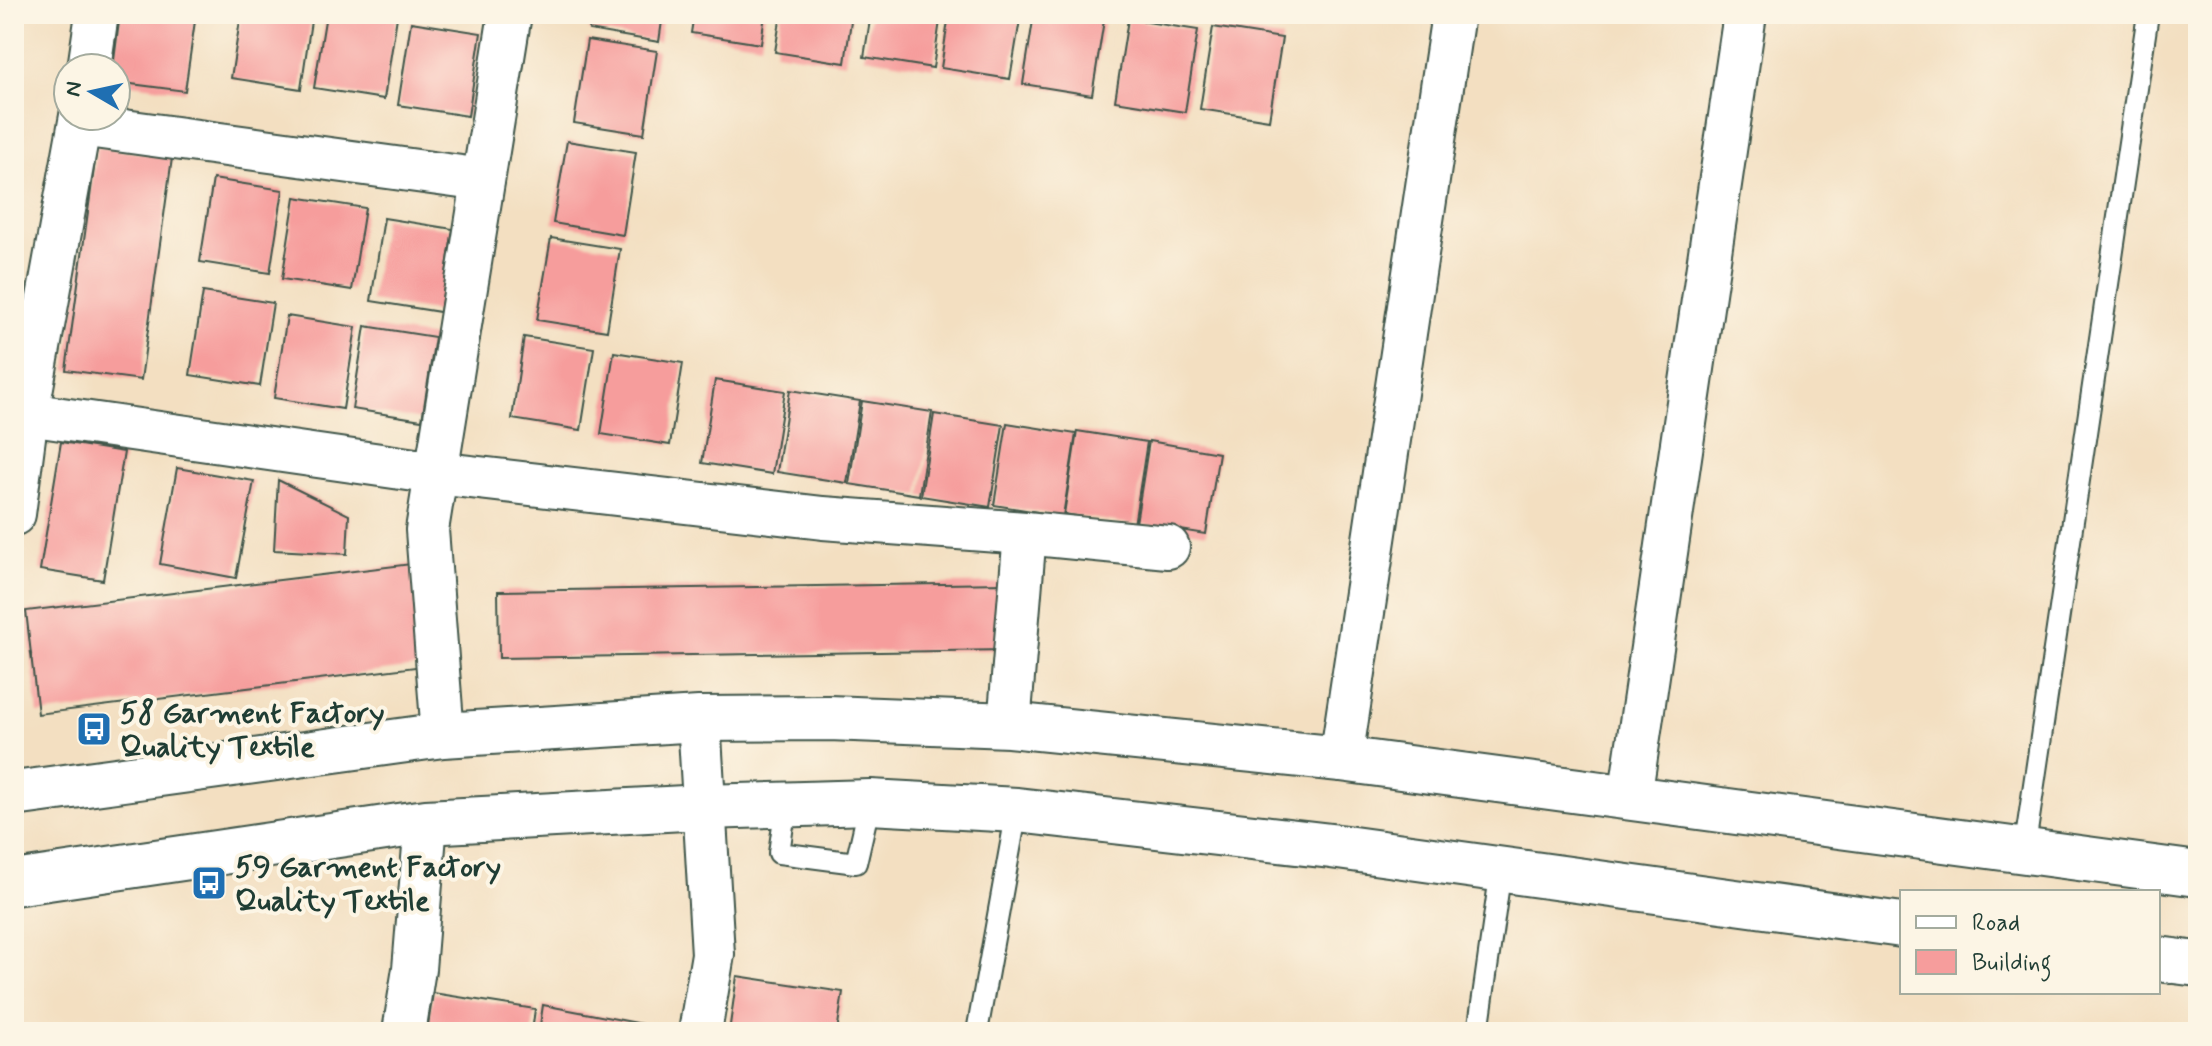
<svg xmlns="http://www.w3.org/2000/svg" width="2212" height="1046" font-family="Mynerve,sans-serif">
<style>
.building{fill:#f69d9c}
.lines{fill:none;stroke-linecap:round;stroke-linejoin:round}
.service-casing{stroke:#3f5549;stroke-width:24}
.minor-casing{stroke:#3f5549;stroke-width:46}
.primary-casing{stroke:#3f5549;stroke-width:48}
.service{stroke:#fff;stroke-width:20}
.minor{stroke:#fff;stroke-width:42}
.primary{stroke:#fff;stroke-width:44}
.labels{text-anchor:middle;stroke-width:8;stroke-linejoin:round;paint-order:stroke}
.poi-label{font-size:30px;font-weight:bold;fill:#1f3d34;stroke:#fcf5e5;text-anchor:start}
</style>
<rect width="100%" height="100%" fill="#fcf5e5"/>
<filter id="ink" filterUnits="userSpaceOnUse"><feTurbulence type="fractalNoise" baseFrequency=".0125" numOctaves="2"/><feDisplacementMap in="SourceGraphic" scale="16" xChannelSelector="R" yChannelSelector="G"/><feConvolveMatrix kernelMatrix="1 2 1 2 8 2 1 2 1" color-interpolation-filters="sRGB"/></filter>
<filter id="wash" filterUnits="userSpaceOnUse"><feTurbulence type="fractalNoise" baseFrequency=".006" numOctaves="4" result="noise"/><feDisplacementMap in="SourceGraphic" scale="32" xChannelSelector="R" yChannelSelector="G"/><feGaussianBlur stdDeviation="1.8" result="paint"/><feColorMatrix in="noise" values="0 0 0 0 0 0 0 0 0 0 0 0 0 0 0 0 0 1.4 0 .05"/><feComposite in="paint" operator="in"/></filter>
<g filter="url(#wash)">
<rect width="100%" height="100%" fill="#f3dfc1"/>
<g id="blocks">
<g class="building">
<polygon points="120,14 196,14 185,91 116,82 116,68 113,68"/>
<polygon points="241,14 312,14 301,89 231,78"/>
<polygon points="326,14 380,14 397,17 384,99 314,88"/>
<polygon points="592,14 663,14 659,42 589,30"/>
<polygon points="694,14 765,14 761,44 691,33"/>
<polygon points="781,14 852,14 845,63 775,52"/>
<polygon points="871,14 941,14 933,68 864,57"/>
<polygon points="949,14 1021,14 1010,79 941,68"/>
<polygon points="1034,14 1105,14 1092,95 1023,84"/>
<polygon points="1128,19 1198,30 1185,112 1115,101"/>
<polygon points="411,22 481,33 468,116 398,105"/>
<polygon points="1213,27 1282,38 1269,120 1200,109"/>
<polygon points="587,40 657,51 644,134 574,123"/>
<polygon points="567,141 636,152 623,235 553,223"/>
<polygon points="97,147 172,158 141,380 66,370"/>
<polygon points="213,179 283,190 270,273 200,262"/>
<polygon points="295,197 365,208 352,290 282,279"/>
<polygon points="384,218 453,229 440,312 371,301"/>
<polygon points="551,238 620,249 607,331 537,320"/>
<polygon points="203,292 273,303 260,386 190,375"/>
<polygon points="287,316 356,327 343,409 274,398"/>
<polygon points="365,326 435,337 422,420 352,409"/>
<polygon points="524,337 594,348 581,430 512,419"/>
<polygon points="614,352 683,363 670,445 601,434"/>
<polygon points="715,380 785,391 772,474 702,463"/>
<polygon points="790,390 860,401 847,483 777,472"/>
<polygon points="862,401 932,412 919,495 849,484"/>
<polygon points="934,414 1003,425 990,507 921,496"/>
<polygon points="1007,423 1076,434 1063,516 994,505"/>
<polygon points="1077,431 1147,442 1134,525 1064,514"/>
<polygon points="1149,441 1219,453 1206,534 1136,523"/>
<polygon points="61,442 124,452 103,580 40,570"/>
<polygon points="177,468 254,481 236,578 160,564"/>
<polygon points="278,480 349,515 347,554 274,550"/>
<polygon points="411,564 424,666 38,714 26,611"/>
<polygon points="1005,583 1006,650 499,658 498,591"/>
<polygon points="737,976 843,992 837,1032 729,1032"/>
<polygon points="433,993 535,1009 532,1032 427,1032"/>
<polygon points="543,1005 648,1025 647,1032 539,1032"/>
</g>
</g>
</g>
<g filter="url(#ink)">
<use href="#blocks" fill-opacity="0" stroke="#3f5549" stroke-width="2"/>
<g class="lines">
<defs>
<g id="service">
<polyline points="786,804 779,853 856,863 870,802"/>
<polyline points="2024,852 2148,14"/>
<polyline points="977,1032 1017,810"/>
<polyline points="1478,1032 1501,869"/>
</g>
<g id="minor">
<polyline points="89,68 97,14"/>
<polyline points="80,125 483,180"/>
<polyline points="27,414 436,473 823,518 1025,533 1168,547"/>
<polyline points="14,514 27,414 81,116"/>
<polyline points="699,719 713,954 700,1032"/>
<polyline points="1009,725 1025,533"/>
<polyline points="443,735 427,530 510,14"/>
<polyline points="1341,759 1453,14"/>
<polyline points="1630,798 1745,14"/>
<polyline points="404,1032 414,969 426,822"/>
</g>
<g id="primary">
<polyline points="14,794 443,735 699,719 829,718 1009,725 1341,759 2198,874"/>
<polyline points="14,883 426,822 703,807 870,802 1017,810 1331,846 1902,925"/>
<polyline points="2158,959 2198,964"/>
</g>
</defs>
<use href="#service" class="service-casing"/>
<use href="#minor" class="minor-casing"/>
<use href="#primary" class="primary-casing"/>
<use href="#service" class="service"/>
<use href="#minor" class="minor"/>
<use href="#primary" class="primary"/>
</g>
</g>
<defs>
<symbol id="bus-square" viewBox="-11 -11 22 22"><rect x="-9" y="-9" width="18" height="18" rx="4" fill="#1f6fb2" stroke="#fcf5e5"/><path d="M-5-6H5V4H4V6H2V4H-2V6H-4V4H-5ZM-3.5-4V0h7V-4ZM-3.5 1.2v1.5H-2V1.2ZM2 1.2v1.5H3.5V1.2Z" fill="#fff"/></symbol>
</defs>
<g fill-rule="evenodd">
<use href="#bus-square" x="74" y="709" width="40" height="40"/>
<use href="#bus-square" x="189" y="863" width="40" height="40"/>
</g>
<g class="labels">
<g class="poi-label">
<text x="120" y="722">58 Garment Factory<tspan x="120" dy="34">Quality Textile</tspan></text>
<text x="235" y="876">59 Garment Factory<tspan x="235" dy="34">Quality Textile</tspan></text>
</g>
</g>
<rect width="2212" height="1046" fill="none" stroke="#fcf5e5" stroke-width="48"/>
<rect x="1900" y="890" width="260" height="104" fill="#fcf5e5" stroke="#a4ab9e" stroke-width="2"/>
<rect x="1916" y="916" width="40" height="12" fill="#ffffff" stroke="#a4ab9e" stroke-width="2"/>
<text x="1972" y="930" font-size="24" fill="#1f3d34">Road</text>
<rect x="1916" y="950" width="40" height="24" fill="#f69d9c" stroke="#a4ab9e" stroke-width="2"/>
<text x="1972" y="970" font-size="24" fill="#1f3d34">Building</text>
<g transform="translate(92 92) rotate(279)"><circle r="38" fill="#fcf5e5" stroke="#a4ab9e" stroke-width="2"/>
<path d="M0-6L14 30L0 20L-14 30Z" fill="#1f6fb2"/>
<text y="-12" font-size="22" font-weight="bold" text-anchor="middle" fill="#1f3d34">N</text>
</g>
</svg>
